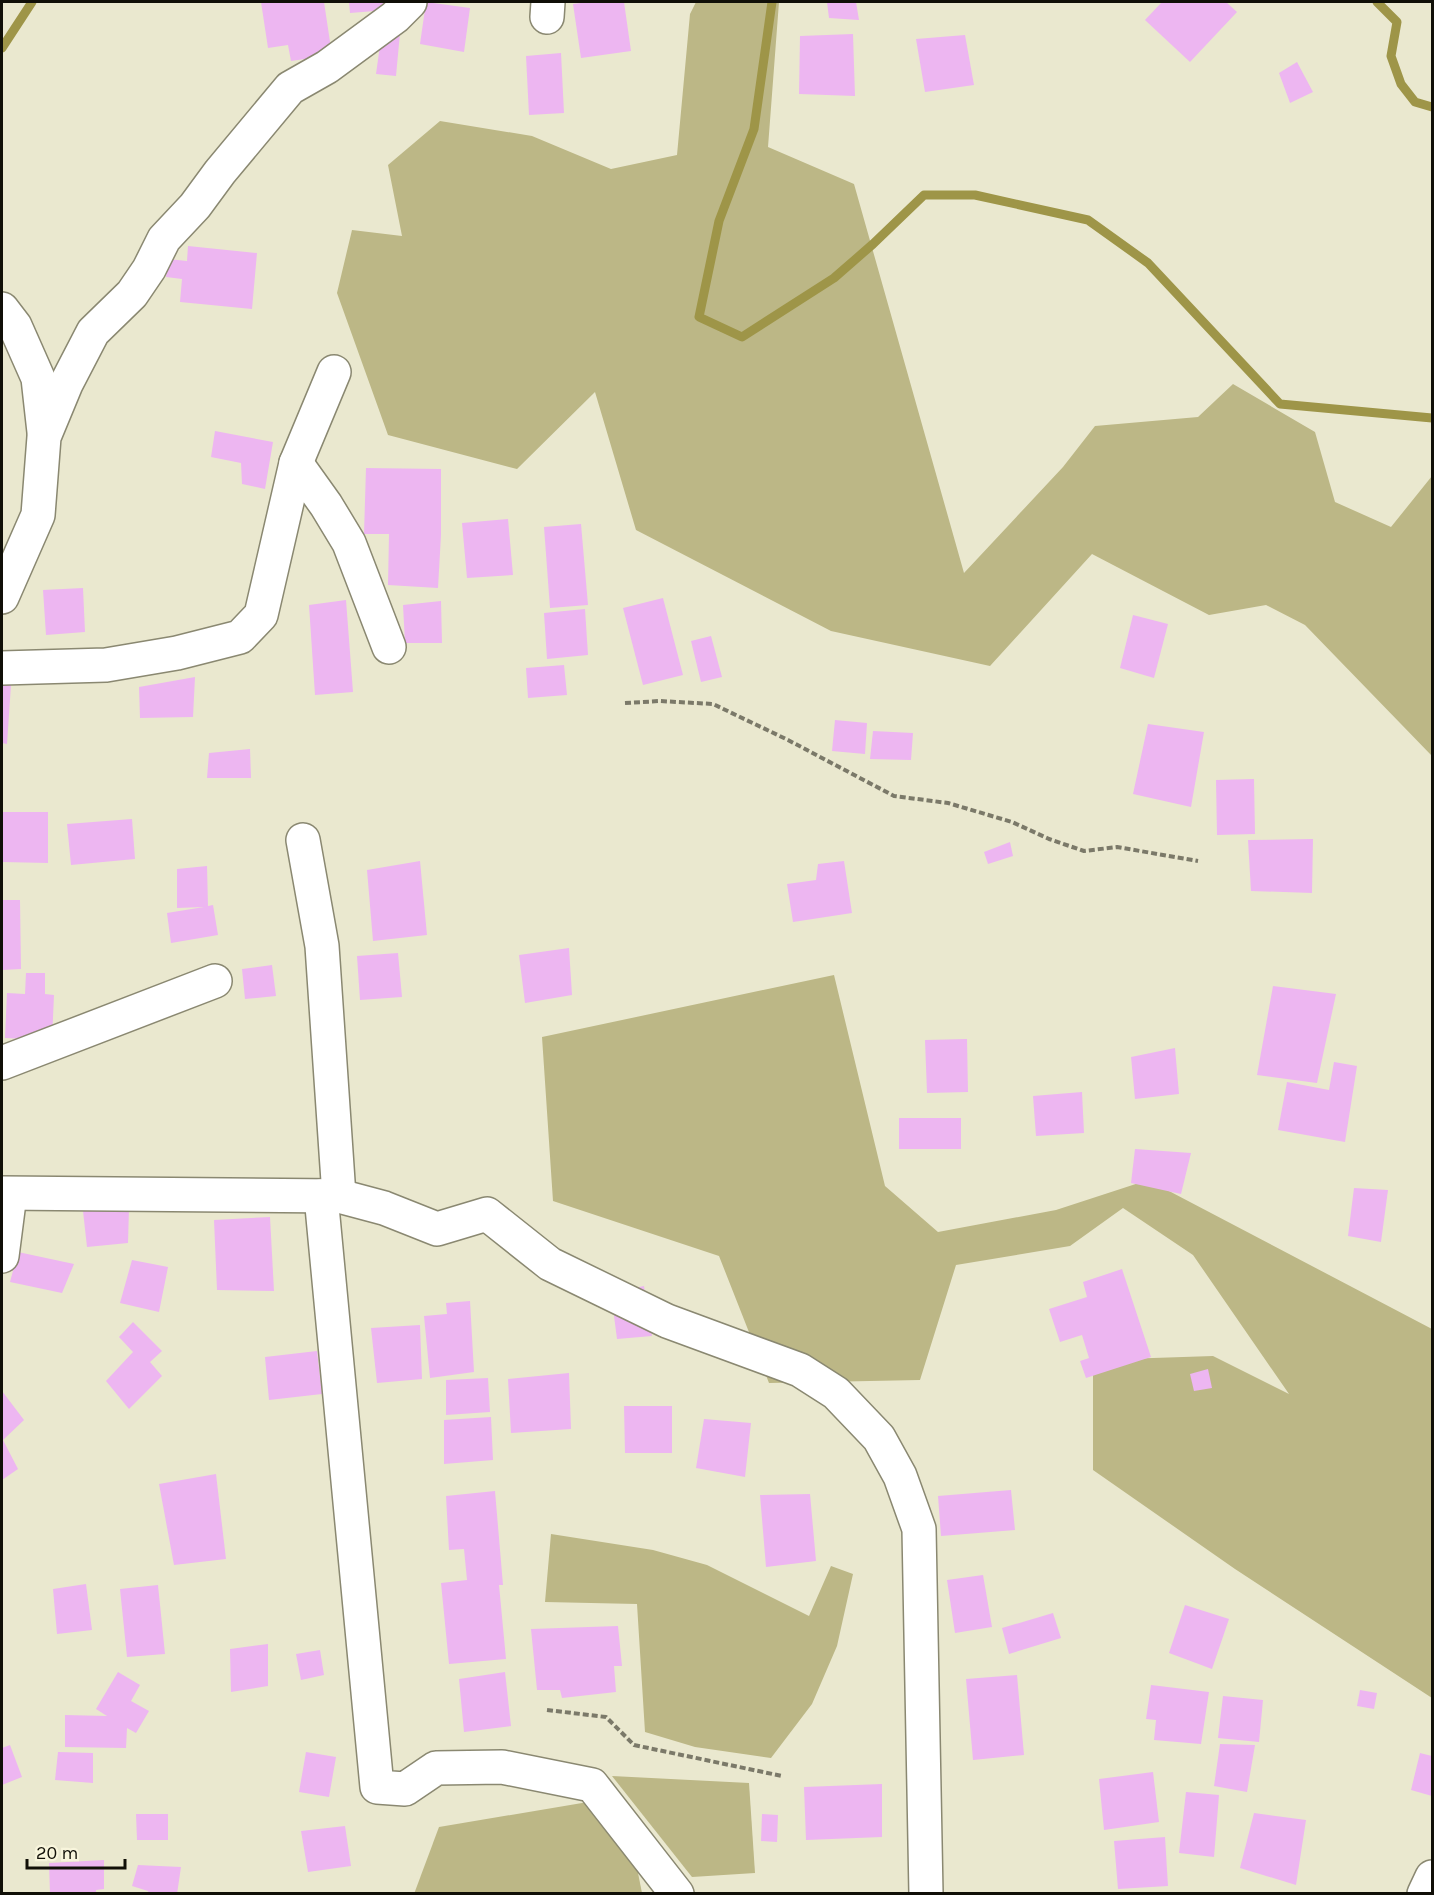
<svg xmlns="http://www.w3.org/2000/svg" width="1434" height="1895" font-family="Karla,sans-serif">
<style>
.green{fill:#bcb786}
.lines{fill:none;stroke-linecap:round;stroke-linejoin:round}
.stream{stroke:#9e9548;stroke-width:9}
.building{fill:#edb6f1}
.minor-casing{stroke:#8a8871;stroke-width:36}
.path{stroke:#7b7969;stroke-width:4;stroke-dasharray:6 3;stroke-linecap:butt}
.minor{stroke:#fff;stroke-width:33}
</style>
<rect width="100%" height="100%" fill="#eae8cf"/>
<g class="green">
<polygon points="696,2 779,2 768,147 854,184 964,573 1063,467 1095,426 1198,417 1233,384 1315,432 1335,502 1391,527 1432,476 1432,756 1305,625 1266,605 1209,615 1092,554 990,666 831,631 636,530 595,392 517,469 388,435 337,293 352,230 402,236 388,165 440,121 532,136 611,169 677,155 690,14"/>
<polygon points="834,975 885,1186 938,1232 1056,1210 1148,1180 1432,1329 1432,1698 1235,1569 1093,1470 1093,1360 1213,1356 1289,1394 1193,1255 1123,1208 1070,1246 956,1265 920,1380 769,1383 719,1256 553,1201 542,1037"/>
<polygon points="551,1534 653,1550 707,1565 809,1616 831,1566 853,1574 837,1646 812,1704 771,1758 695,1747 645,1732 637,1604 545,1602"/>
<polygon points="612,1776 749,1783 755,1873 692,1877"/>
<polygon points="588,1802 636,1863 642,1893 414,1894 439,1827"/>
</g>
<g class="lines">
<g class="stream">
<polyline points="772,2 754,129 719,221 699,317 742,337 834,278 873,244 924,195 975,195 1088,220 1148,263 1280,404 1432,418"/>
<polyline points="1377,2 1397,22 1391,56 1401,84 1415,102 1432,107"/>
<polyline points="2,48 32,2"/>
</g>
</g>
<g class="building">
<polygon points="261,2 324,2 332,55 291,61 288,45 268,48"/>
<polygon points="349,2 386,2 387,10 350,13"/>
<polygon points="426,2 470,8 464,52 420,44"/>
<polygon points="589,2 624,2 631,51 581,58 573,4"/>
<polygon points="827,2 856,2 859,20 829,18"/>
<polygon points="1162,2 1226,2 1237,12 1190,62 1145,20"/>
<polygon points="382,31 400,33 396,76 376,74"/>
<polygon points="853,34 855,96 799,94 800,36"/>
<polygon points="965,35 974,85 925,92 916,39"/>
<polygon points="561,53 564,113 529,115 526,56"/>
<polygon points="1297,62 1313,92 1290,103 1279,73"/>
<polygon points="188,246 257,253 252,309 180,302 182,279 166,277 168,259 187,261"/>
<polygon points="215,431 273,442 265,489 242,484 241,463 211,457"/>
<polygon points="366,468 441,469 441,535 438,588 388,585 389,534 364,534"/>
<polygon points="508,519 513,575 467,578 462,523"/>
<polygon points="581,524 588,605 550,608 544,527"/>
<polygon points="83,588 85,632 46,635 43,590"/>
<polygon points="663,598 683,675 643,685 623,608"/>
<polygon points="346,600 353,692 315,695 309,605"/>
<polygon points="441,601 442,643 405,643 403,605"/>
<polygon points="585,609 588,655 547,659 544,613"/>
<polygon points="1133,615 1168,624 1154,678 1120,668"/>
<polygon points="711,636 722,677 701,682 691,641"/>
<polygon points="564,665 567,695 528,698 526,668"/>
<polygon points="195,677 193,717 140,718 139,687"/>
<polygon points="2,684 11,685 7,744 2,743"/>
<polygon points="835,720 867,723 865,754 832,751"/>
<polygon points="1148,724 1204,732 1191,807 1133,794"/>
<polygon points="873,731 913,733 911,760 870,759"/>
<polygon points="250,749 251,778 207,778 209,753"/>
<polygon points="1254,779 1255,834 1217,835 1216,780"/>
<polygon points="2,812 48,812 48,863 2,862"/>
<polygon points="132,819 135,859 71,865 67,824"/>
<polygon points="1313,839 1312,893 1251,891 1248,840"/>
<polygon points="1010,842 1013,856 988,864 984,852"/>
<polygon points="420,861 427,935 373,941 367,870"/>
<polygon points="844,861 852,913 793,922 787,884 816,880 818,864"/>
<polygon points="207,866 208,906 213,905 218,935 171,943 167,913 204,907 177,908 177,869"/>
<polygon points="2,900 20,900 21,969 2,970"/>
<polygon points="569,948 572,995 525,1003 519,955"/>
<polygon points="398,953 402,997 360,1000 357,956"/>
<polygon points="272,965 276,996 245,999 242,969"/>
<polygon points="26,973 45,973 45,994 54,995 52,1040 5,1038 7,993 25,994"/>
<polygon points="1273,986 1336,994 1317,1083 1257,1075"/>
<polygon points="967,1039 968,1092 927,1093 925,1040"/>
<polygon points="1175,1048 1179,1094 1135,1099 1131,1057"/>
<polygon points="1334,1062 1357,1066 1345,1142 1278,1130 1287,1082 1329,1090"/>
<polygon points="1082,1092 1084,1133 1036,1136 1033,1096"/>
<rect x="899" y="1118" width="62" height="31"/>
<polygon points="1135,1149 1191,1153 1181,1194 1131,1183"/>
<polygon points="1354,1188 1388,1190 1381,1242 1348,1236"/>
<polygon points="129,1208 128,1243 87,1247 83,1211"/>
<polygon points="270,1217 274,1291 217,1290 214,1220"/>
<polygon points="18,1252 74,1264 62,1293 10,1282"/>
<polygon points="132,1260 168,1267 159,1312 120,1303"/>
<polygon points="1122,1269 1151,1357 1086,1378 1080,1361 1089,1358 1082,1335 1060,1342 1049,1309 1087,1297 1083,1282"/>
<polygon points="644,1286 652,1336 617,1339 611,1293"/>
<polygon points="470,1301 474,1372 430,1378 424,1316 447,1314 446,1303"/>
<polygon points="133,1322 162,1351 150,1362 162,1376 129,1409 106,1381 133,1352 119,1337"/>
<polygon points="420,1325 422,1379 377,1383 371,1328"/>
<polygon points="317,1351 322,1394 269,1400 265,1357"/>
<polygon points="1208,1369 1212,1388 1194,1391 1190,1374"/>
<polygon points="569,1373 571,1429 511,1433 508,1379"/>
<polygon points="488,1378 490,1412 446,1415 446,1380"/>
<polygon points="2,1391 24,1420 3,1440 18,1469 2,1480"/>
<polygon points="624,1406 672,1406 672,1453 625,1453"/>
<polygon points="491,1417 493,1460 444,1464 444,1420"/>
<polygon points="704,1419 751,1423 745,1477 696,1468"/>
<polygon points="216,1474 226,1559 174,1565 159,1484"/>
<polygon points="1011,1490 1015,1530 941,1536 938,1496"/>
<polygon points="495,1491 503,1585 499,1585 506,1659 449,1664 441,1583 467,1580 464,1549 449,1550 446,1496"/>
<polygon points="810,1494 816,1561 766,1567 760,1495"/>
<polygon points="983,1575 992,1627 955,1633 947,1580"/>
<polygon points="86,1584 92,1630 57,1634 53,1589"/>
<polygon points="158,1585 165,1654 127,1657 120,1589"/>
<polygon points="1185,1605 1229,1619 1212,1669 1169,1653"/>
<polygon points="1053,1613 1061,1638 1009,1654 1002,1628"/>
<polygon points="618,1626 622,1666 614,1666 616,1692 562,1698 560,1690 537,1690 531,1629"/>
<polygon points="268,1644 268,1686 231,1692 230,1649"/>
<polygon points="320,1650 324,1675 301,1680 296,1654"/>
<polygon points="118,1672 140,1685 131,1701 149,1711 136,1733 127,1728 126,1748 65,1747 65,1715 107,1716 96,1709"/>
<polygon points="505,1672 511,1726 464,1732 459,1679"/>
<polygon points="1017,1675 1024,1755 973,1760 966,1679"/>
<polygon points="1151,1685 1209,1692 1201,1744 1154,1740 1156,1720 1146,1719"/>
<polygon points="1360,1690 1377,1693 1374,1709 1357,1706"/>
<polygon points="1223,1696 1263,1700 1259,1742 1218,1738"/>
<polygon points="1220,1744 1255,1745 1247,1792 1214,1786"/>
<polygon points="10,1745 22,1777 2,1785 2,1748"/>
<polygon points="58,1752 93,1753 93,1783 55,1780"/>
<polygon points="306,1752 336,1757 329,1797 299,1792"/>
<polygon points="1420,1753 1432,1756 1432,1796 1411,1790"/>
<polygon points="1153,1772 1159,1822 1104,1830 1099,1779"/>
<polygon points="882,1784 882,1837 806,1840 804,1787"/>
<polygon points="1186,1792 1219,1795 1214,1857 1179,1853"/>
<polygon points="1254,1813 1306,1820 1296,1885 1240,1868"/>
<polygon points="136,1814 168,1814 168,1840 137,1840"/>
<polygon points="762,1814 778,1815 777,1842 761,1841"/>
<polygon points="345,1826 351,1866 308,1872 301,1831"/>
<polygon points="1165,1837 1168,1886 1118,1889 1114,1841"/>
<polygon points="104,1860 104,1889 96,1890 96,1894 50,1894 49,1863"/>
<polygon points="138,1865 181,1867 177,1894 149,1894 148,1891 132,1886"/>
</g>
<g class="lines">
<defs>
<g id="minor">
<polyline points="547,17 548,2"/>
<polyline points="2,309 15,326 38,378 44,432"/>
<polyline points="296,463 326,505 349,543 389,647"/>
<polyline points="2,597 38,515 44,437 66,384 93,332 132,294 149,269 164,239 195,206 220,172 290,88 327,67 395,17 410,2"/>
<polyline points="2,668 106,665 177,653 240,637 261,615 296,463 334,372"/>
<polyline points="303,840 322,946 339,1196"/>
<polyline points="2,1063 215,981"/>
<polyline points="2,1193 339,1196 384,1208 437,1229 487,1214 550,1264 667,1321 800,1370 836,1393 879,1438 900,1476 919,1529 926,1894"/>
<polyline points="321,1196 377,1787 405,1789 436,1768 502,1767 592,1785 677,1894"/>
<polyline points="2,1256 10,1194"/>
<polyline points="1424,1894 1432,1877"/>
</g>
</defs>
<use href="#minor" class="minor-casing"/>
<g class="path">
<polyline points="625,703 660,701 713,704 788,740 894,796 948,803 1012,822 1049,839 1084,851 1117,847 1198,861"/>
<polyline points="547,1710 606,1717 634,1745 782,1776"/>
</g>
<use href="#minor" class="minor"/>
</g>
<rect width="1434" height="1895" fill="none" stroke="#100f07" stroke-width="6"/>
<path d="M27 1859v9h98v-9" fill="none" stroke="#100f07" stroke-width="3"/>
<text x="36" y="1859" font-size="18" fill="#100f07" stroke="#f8f5dc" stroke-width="4.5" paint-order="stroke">20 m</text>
</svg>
